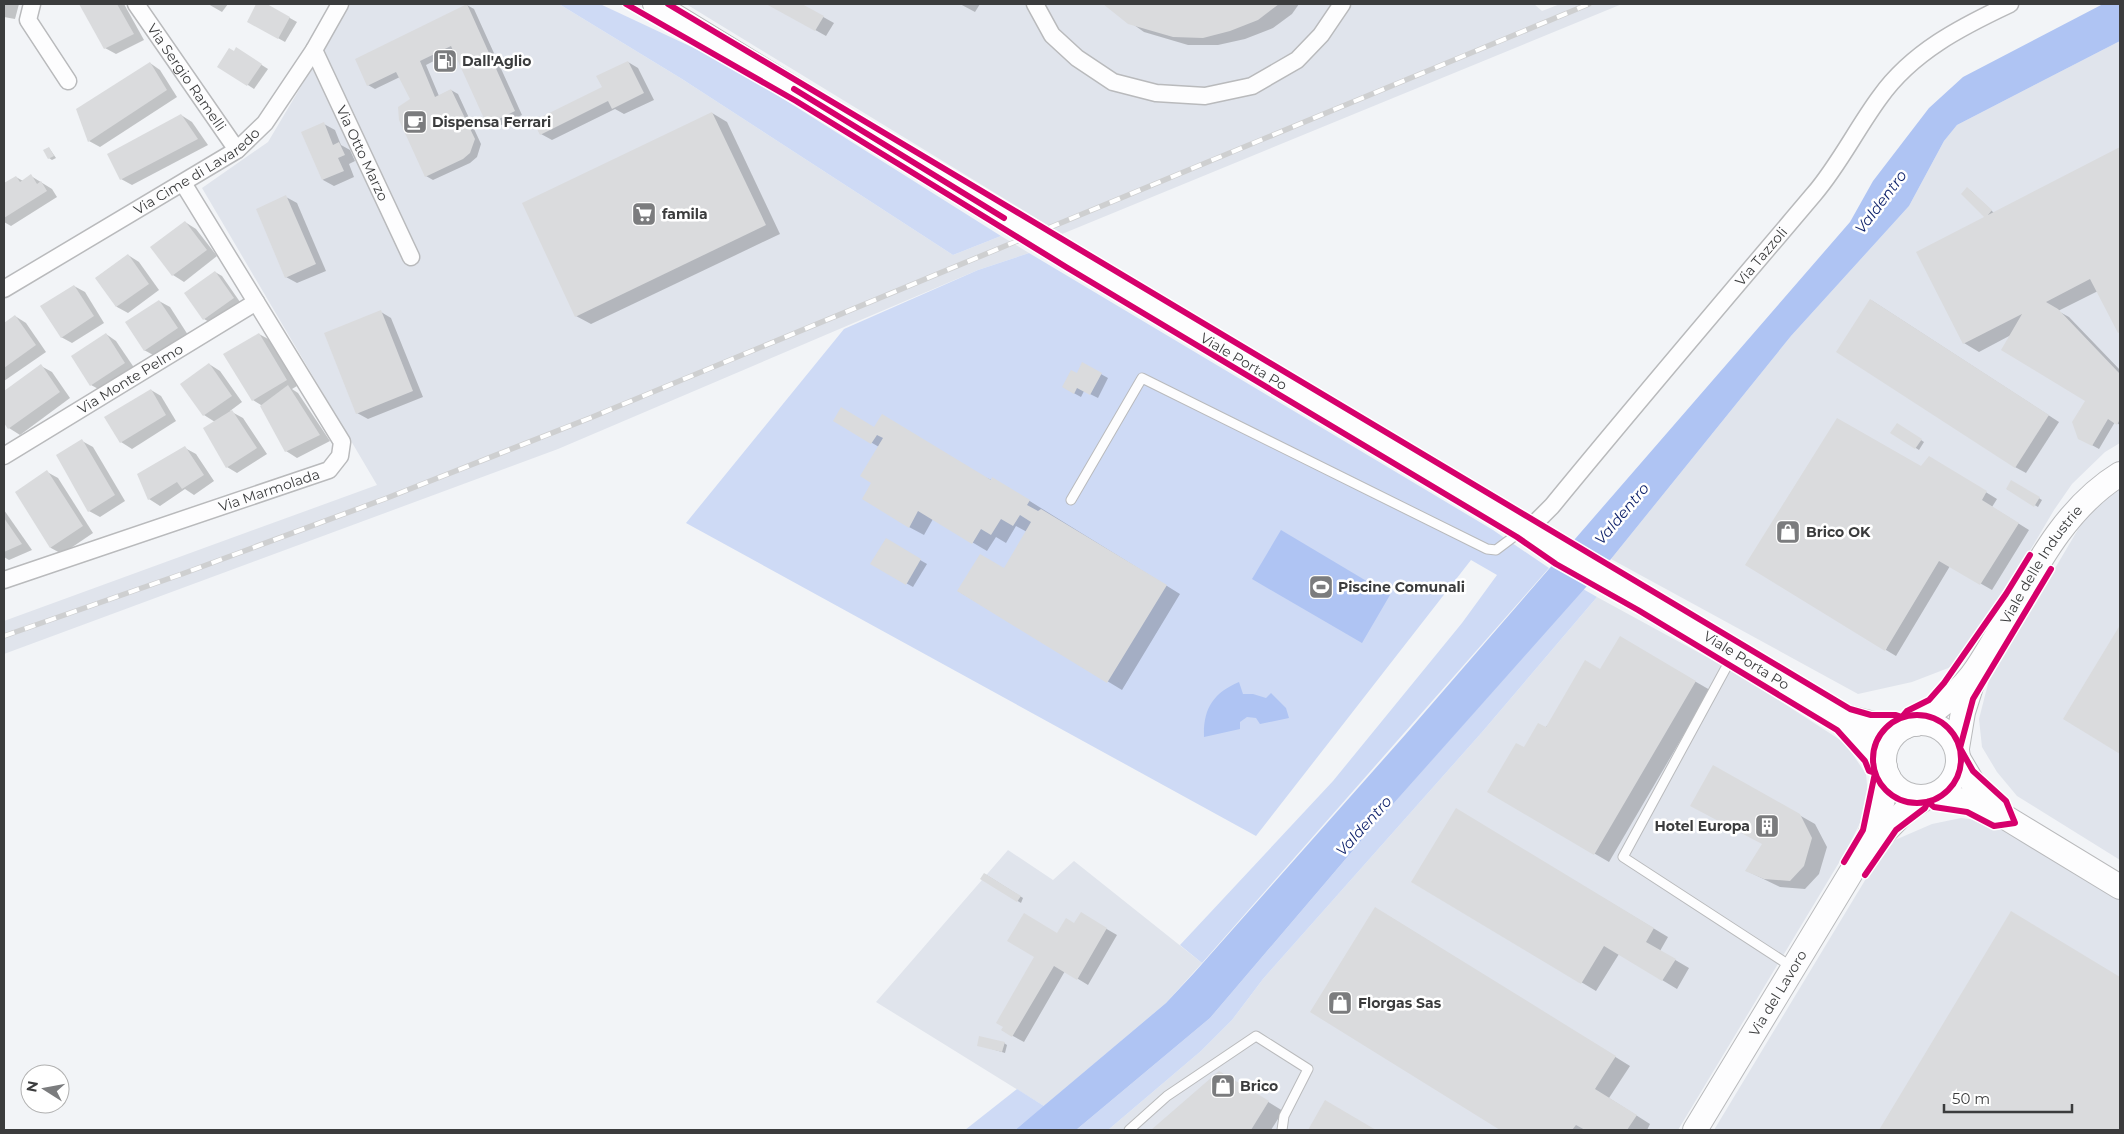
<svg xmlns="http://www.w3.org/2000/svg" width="2124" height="1134" font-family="Montserrat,sans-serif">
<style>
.built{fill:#e0e4ec}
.green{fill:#cedaf5}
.water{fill:#afc4f3}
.shadow{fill:#0003}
.building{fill:#dadbdd}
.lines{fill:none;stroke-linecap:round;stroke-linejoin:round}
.lane-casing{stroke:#b9babc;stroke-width:11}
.street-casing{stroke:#b9babc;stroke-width:19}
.secondary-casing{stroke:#b9babc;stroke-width:26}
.lane{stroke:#fdfdfe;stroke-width:9}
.street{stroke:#fdfdfe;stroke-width:16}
.secondary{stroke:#fdfdfe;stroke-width:24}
.rail-casing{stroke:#cecfd0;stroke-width:5.5}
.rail{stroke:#fff;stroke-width:4;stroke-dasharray:11;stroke-linecap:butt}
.secondary-bridge-casing{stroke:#b9babc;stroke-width:26;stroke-linecap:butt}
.secondary-bridge{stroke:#fdfdfe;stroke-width:24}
.cycleway-casing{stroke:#fff;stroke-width:9}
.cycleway{stroke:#d6006c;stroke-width:6}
.labels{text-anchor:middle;stroke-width:5;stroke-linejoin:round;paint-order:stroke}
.poi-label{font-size:14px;font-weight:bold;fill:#3b3c3d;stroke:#fff;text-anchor:start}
.street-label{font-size:14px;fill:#3b3c3d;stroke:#fff}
.water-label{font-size:15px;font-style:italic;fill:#0b1f69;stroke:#fff}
</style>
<rect width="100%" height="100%" fill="#f2f4f7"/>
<g class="built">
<polygon points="350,4 559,4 682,79 953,255 1001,236 1029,253 978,270 558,449 4,654 4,621 377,485 202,188 268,142"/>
<polygon points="686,4 1534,4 1542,11 1560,4 1622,4 1062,234"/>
<polygon points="2120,41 2120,443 2105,452 2072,484 2054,510 1964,662 1912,682 1858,694 1611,559 1791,336 1909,206 1944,141 1957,125"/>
<polygon points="2120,479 2120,860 2017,796 1997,772 1982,747 1979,719 1989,680 2080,526 2096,503"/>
<polygon points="1597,597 1738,674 1845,743 1866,774 1868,795 1862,819 1846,851 1678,1130 1108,1130 1201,1051 1232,1020 1263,979 1483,731"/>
<polygon points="1961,818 2002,823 2120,896 2120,1130 1714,1130 1867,877 1895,840 1932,824"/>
<polygon points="1008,850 1053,880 1074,861 1202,963 1166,1003 1044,1106 876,1002"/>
</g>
<g class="green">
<polygon points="559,4 600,4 728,64 1001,236 953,255 682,79"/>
<polygon points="1029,253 1493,530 1549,568 1202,963 1180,945 1333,781 1462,623 1497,575 1471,560 1256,836 686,523 844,329 978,270"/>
<polygon points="1583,589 1597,597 1483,731 1263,979 1232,1020 1201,1051 1108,1130 1076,1130 1210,1018 1378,821"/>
<polygon points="1017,1089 1044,1106 1015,1130 965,1130"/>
</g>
<g class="water">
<polygon points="2103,4 2120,4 2120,41 1957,125 1944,141 1909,206 1791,336 1611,559 1378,821 1210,1018 1076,1130 1015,1130 1166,1003 1194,973 1405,735 1850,222 1873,181 1929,108 1963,77"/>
<polygon points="1281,530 1390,595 1362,643 1252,579"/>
<path d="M1239 682 1243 694H1253L1266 698 1271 693 1286 708 1289 718 1260 724 1256 718 1247 717 1240 722V729L1204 737C1203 709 1213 693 1239 682Z"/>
</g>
<g class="shadow">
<polygon points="4,4 19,4 15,19 4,17"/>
<polygon points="81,4 124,4 144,40 116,54 105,48"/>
<polygon points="208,4 228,4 222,12"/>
<polygon points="258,4 265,4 297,22 285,42 248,21"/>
<polygon points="769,4 800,4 834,23 826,36"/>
<polygon points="960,4 980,4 975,12"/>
<polygon points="1104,4 1299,4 1292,14 1273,28 1245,39 1218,45 1188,45 1144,32"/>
<polygon points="467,5 474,9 522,115 495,128 488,124 454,51 426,65 439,96 451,90 458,94 481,144 477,157 470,163 433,180 426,176 411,99 400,77 375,89 368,85"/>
<polygon points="243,53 268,69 254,89 219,66"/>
<polygon points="628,62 638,68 654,100 624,114 615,109 552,140 541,134 603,88"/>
<polygon points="150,63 160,70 177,97 100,147 89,141"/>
<polygon points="712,113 727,122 780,234 591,324 576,316"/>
<polygon points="181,115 192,122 208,145 132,185 121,179"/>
<polygon points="324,124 335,130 341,145 350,150 355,161 349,164 354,177 334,186 323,180"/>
<polygon points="49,148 56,158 52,160 49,158"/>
<polygon points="2120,148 2120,333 2098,291 2058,311 2069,317 2120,370 2120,425 2115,422 2099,449 2079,438 2087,401 2011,335 1979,352 1964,343 1986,217 1970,190 1994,213"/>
<polygon points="31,176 52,189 57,197 11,226 4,222 4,185 16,177 23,181"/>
<polygon points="286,197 297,203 326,271 297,283 286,277"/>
<polygon points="185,222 196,229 217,256 184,282 173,275 152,247"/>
<polygon points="128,255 139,262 159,290 128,313 117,307 96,278"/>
<polygon points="215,272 222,276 240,302 211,323 204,319"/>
<polygon points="74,286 85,292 104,323 72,343 61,337"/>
<polygon points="1871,300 2059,422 2026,473 2015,467"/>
<polygon points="159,301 170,307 188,335 155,356 144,350"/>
<polygon points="381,312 391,318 423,397 368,419 357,413"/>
<polygon points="15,316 26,323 46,352 4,381 4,324"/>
<polygon points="106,334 116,341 135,369 102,391 91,385"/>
<polygon points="259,334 270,340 297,386 292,389 298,393 330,441 297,458 286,451 261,405 253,400"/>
<polygon points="209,364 220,371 242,402 230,411 243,418 267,454 237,473 227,467 215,422 204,415"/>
<polygon points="1083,364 1108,378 1098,398 1084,391 1081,397 1070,391"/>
<polygon points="41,366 52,372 70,398 20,435 9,428 4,421 4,393"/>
<polygon points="151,390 161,396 176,421 132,449 121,442"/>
<polygon points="835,421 875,428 1007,487 1180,594 1122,690 958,591 1005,569 1027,532 1016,526 1006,543 996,537 987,551 933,519 924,535 909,527 879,447"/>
<polygon points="1897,424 1924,442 1919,450 1892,433"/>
<polygon points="82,441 93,447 125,501 100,517 89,511"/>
<polygon points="185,448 196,454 214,481 194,495 185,489 160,506 149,499 139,474"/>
<polygon points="1929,457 1997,499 1992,507 2029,530 1992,590 1950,566 1896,656 1886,650 1921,468"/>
<polygon points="47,472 58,478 93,533 62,554 51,548 17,492"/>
<polygon points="2012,482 2042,500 2038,507 2007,489"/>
<polygon points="4,510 32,550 9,560 4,557"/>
<polygon points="886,540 927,564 913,587 872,564"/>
<polygon points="2120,627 2120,752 2065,719"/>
<polygon points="1620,638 1710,690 1609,862 1489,792 1524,749 1601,671"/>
<polygon points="1714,767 1815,824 1827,847 1819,874 1805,889 1780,887 1747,871 1763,844"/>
<polygon points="1470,818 1668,937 1660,951 1689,968 1677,989 1619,954 1596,991 1413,881"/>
<polygon points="985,874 1023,898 1021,903 982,879"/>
<polygon points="2011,913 2120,979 2120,1130 1880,1130"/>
<polygon points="1081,914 1117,935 1088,985 1065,971 1024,1042 1002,1030"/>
<polygon points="1390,917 1630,1066 1609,1098 1650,1124 1647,1130 1502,1130 1312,1012"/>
<polygon points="1004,1043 1007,1045 1005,1053 979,1045"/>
<polygon points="1220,1072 1283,1111 1271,1130 1153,1130"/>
<polygon points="1326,1102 1374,1130 1309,1130"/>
</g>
<g class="building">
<polygon points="79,4 117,4 134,34 104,49"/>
<polygon points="256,4 267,4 290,17 278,39 247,22"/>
<polygon points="467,4 515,111 487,125 451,46 420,61 435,97 451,89 475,139 470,153 463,159 425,177 399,120 398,107 410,99 396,72 367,86 355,59"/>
<polygon points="766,4 802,4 824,16 815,31"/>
<polygon points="1103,4 1279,4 1258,20 1230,31 1203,38 1173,37 1128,24"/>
<polygon points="236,47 262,64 247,86 217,67 229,48 234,51"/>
<polygon points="628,61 644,93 612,109 608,101 540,135 533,121 602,87 596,76"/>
<polygon points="150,62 167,90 88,142 76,109"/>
<polygon points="712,112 766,225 575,317 522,203"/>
<polygon points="181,114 198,139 120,180 107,154"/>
<polygon points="324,122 333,145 339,142 345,155 338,158 344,171 322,180 301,132"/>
<polygon points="49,147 54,156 48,159 43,150"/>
<polygon points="2120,147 2120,332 2118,333 2090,279 2046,302 2058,309 2120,374 2120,419 2117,425 2108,419 2092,446 2078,439 2072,422 2085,401 2001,350 2022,314 1963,344 1916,252 1984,217 1961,194 1967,187 1992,210 1988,215"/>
<polygon points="31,174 37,184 41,181 47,191 4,218 4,183 16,176 20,182"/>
<polygon points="286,195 316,264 285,278 256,209"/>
<polygon points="185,221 207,250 172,276 150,247"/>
<polygon points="128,254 149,284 116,307 95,278"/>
<polygon points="215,271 234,298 203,320 184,293"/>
<polygon points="74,285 94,316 61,338 40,306"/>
<polygon points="1870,299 2049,415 2015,468 1836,352"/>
<polygon points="159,300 178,328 144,351 125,322"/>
<polygon points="381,310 413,391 356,414 324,333"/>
<polygon points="15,315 36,345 4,368 4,323"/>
<polygon points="106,333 125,363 90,386 71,356"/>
<polygon points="259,333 287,380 252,401 223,354"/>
<polygon points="1082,362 1102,373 1090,395 1077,388 1074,394 1062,387 1071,370 1077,373"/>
<polygon points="209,363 232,396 203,416 180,384"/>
<polygon points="41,364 60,392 8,429 4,423 4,391"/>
<polygon points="288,385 320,435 285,452 260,406"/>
<polygon points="151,389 166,415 120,443 104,417"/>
<polygon points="841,407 874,427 882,414 991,480 992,477 1030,500 1027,505 1038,511 1041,509 1167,585 1107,683 957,591 980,554 1004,568 1031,522 1020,515 1013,526 1001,519 991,535 981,529 972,544 918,511 909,528 862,499 871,483 860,476 883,438 877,435 871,444 833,421"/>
<polygon points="232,410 257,448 226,468 203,428"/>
<polygon points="1837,418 1921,466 1929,456 1987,491 1982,500 2019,523 1980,585 1939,561 1885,651 1745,565"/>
<polygon points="1897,423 1922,439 1915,449 1890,433"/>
<polygon points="82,439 115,495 88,512 56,455"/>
<polygon points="185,446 204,475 182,489 177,482 148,500 137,474"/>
<polygon points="47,470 83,526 50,548 15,492"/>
<polygon points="2011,480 2040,497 2034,507 2006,489"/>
<polygon points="4,518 22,544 4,552"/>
<polygon points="886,538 921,559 906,585 870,564"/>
<polygon points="2120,625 2120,754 2063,719"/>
<polygon points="1620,636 1696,681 1594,855 1487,792 1516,743 1524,747 1538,723 1546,727 1585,660 1600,669"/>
<polygon points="1713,765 1800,814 1812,838 1804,866 1790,881 1764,879 1745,871 1762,844 1690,806"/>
<polygon points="1456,808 1654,928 1646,942 1676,959 1662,981 1604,946 1581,984 1411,882"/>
<polygon points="984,873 1021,896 1017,902 980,879"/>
<polygon points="1375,907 1616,1056 1595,1089 1637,1115 1627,1130 1585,1130 1576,1125 1572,1130 1500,1130 1310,1012"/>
<polygon points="2011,911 2120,977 2120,1130 1879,1130"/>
<polygon points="1081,912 1107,928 1077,980 1054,966 1012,1037 1001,1030 1003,1027 996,1023 1034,957 1007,941 1024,913 1057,933 1066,918 1074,923"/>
<polygon points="979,1036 1005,1042 1002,1052 977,1046"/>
<polygon points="1219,1071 1269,1101 1251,1130 1151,1130"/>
<polygon points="1325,1100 1376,1130 1308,1130"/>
</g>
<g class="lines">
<defs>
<g id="lane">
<polyline points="1071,500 1142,378 1487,549 1496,550 1524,529"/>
<polyline points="1734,653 1623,857 1792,967"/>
<polyline points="1129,1130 1167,1096 1256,1036 1308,1069 1284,1116 1282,1130"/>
</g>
<g id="street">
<polyline points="32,4 28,20 68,81"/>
<path id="s1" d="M136 4 237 150"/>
<polyline points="1035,4 1052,35 1077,58 1113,82 1156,93 1205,96 1252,86 1297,60 1321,35 1342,4"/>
<path id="s2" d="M314 50 411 257"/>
<path id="s3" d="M4 289 237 150 265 123 314 50 340 4"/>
<path id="s4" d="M4 456 256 302"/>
<path id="s5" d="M1526 528 1537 521 1552 506C1638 401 1726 298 1814 194 1839 165 1857 128 1880 97 1912 52 1961 27 2010 4"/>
<path id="s6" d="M4 580 329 470 340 456 342 442 183 183"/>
</g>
<g id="secondary">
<polyline points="655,4 1004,218"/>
<path id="s7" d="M1058 251 1613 581 1649 600 1835 715 1873 752 1885 767"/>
<polyline points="1835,715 1874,724 1905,727"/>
<circle cx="1921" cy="760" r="37"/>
<path id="s8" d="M1916 724C1938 708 1962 691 1977 668 2021 602 2050 517 2120 474"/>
<polyline points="1957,748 1963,712 1974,677"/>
<polyline points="1958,758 1974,785 1999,813"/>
<polyline points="1933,796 1960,800 2000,814 2120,887"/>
<polyline points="1871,846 1907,809 1927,797"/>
<path id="s9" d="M1695 1130 1861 856C1872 830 1884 805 1888 776"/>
</g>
</defs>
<use href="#lane" class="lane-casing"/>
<use href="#street" class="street-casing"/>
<use href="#secondary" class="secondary-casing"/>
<use href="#lane" class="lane"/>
<use href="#street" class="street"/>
<use href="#secondary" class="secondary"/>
<defs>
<polyline id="rail" points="4,636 182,574 387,498 590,418 1589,4"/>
</defs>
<use href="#rail" class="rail-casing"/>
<use href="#rail" class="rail"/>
<defs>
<polyline id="secondary-bridge" points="1004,218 1058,251"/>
</defs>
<use href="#secondary-bridge" class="secondary-bridge-casing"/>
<use href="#secondary-bridge" class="secondary-bridge"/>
<defs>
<g id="cycleway">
<polyline points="626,4 796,101 1066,267 1517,537 1556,564 1638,610 1837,730 1865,761 1869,771 1875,773 1863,830 1844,862"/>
<polyline points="668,4 1850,709 1871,715 1896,715 1902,717 1907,711 1929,700 1944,683 2006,594 2030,555"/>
<polyline points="794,89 1004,218"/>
<circle cx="1917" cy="759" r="44"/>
<polyline points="1865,875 1896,830 1925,808 1928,802 1934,807 1967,812 1994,826 2015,823 2006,801 1973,771 1960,748 1973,699 2051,569"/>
</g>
</defs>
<use href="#cycleway" class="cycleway-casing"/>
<use href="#cycleway" class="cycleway"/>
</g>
<defs>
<symbol id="fuel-square" viewBox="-11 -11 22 22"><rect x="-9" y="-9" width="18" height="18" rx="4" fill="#7b7c7e" stroke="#fff"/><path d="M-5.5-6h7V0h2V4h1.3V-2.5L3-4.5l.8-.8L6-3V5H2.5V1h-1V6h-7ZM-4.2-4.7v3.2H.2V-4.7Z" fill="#fff"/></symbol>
<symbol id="cafe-square" viewBox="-11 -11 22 22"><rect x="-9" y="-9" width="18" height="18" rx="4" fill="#7b7c7e" stroke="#fff"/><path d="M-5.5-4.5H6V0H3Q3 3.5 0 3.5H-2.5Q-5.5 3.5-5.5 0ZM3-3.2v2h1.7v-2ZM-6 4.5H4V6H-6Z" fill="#fff"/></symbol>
<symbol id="supermarket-square" viewBox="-11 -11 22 22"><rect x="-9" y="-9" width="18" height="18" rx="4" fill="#7b7c7e" stroke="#fff"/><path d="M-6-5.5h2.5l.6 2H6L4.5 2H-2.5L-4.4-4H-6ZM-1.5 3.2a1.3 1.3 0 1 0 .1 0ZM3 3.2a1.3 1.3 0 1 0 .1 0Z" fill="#fff"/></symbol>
<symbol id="shop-square" viewBox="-11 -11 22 22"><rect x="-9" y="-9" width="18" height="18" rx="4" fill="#7b7c7e" stroke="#fff"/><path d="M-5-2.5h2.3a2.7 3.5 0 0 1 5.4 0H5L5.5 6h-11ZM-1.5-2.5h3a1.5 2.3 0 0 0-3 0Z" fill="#fff"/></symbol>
<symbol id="stadium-square" viewBox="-11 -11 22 22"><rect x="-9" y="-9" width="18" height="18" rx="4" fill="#7b7c7e" stroke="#fff"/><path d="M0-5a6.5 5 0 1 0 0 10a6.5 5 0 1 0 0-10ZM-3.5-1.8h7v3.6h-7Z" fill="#fff"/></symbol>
<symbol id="building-square" viewBox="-11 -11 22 22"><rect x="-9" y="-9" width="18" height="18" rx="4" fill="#7b7c7e" stroke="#fff"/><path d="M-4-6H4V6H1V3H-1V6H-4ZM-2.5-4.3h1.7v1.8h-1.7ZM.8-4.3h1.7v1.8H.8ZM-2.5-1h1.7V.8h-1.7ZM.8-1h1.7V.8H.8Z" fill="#fff"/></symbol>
</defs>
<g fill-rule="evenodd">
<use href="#fuel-square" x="431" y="47" width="28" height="28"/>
<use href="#cafe-square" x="401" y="108" width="28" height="28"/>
<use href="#supermarket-square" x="630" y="200" width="28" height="28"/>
<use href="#shop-square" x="1774" y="518" width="28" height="28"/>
<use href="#stadium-square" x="1307" y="573" width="28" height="28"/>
<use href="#building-square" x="1753" y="812" width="28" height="28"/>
<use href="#shop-square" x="1326" y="989" width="28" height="28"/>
<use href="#shop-square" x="1209" y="1072" width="28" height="28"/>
</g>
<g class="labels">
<g class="poi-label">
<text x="462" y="66">Dall'Aglio</text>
<text x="432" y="127">Dispensa Ferrari</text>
<text x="662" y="219">famila</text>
<text x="1806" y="537">Brico OK</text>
<text x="1338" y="592">Piscine Comunali</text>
<text x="1750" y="831" text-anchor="end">Hotel Europa</text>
<text x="1358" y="1008">Florgas Sas</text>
<text x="1240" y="1091">Brico</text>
</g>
<g class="street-label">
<text dy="5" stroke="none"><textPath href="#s1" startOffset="89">Via Sergio Ramelli</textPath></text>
<text dy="5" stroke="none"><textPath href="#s2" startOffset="114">Via Otto Marzo</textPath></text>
<text dy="5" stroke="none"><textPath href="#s3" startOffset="226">Via Cime di Lavaredo</textPath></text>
<text dy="5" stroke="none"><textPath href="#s5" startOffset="360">Via Tazzoli</textPath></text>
<text dy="5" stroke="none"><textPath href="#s7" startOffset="216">Viale Porta Po</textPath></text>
<text dy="5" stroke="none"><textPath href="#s4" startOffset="148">Via Monte Pelmo</textPath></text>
<text dy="5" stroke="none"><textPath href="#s6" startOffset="280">Via Marmolada</textPath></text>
<text dy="5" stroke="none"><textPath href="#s8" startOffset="205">Viale delle Industrie</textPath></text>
<text dy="5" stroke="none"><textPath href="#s7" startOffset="801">Viale Porta Po</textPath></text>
<text dy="5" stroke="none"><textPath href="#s9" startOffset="160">Via del Lavoro</textPath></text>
</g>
<g class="water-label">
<text transform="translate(1881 202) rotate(-53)" y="5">Valdentro</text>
<text transform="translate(1622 514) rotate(-50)" y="5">Valdentro</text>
<text transform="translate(1364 826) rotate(-48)" y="5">Valdentro</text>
</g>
</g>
<rect width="2124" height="1134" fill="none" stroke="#3b3c3d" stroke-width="10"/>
<g transform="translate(45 1089) rotate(281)"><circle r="24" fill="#ffffff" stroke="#b1b1b1"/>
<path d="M0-4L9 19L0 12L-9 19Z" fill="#7b7c7e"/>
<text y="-8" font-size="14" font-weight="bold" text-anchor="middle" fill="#3b3c3d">N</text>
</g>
<path d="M1944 1104v8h128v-8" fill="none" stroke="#3b3c3d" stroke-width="2.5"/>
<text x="1952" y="1104" font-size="15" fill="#3b3c3d" stroke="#ffffff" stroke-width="4" paint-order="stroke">50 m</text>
</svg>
